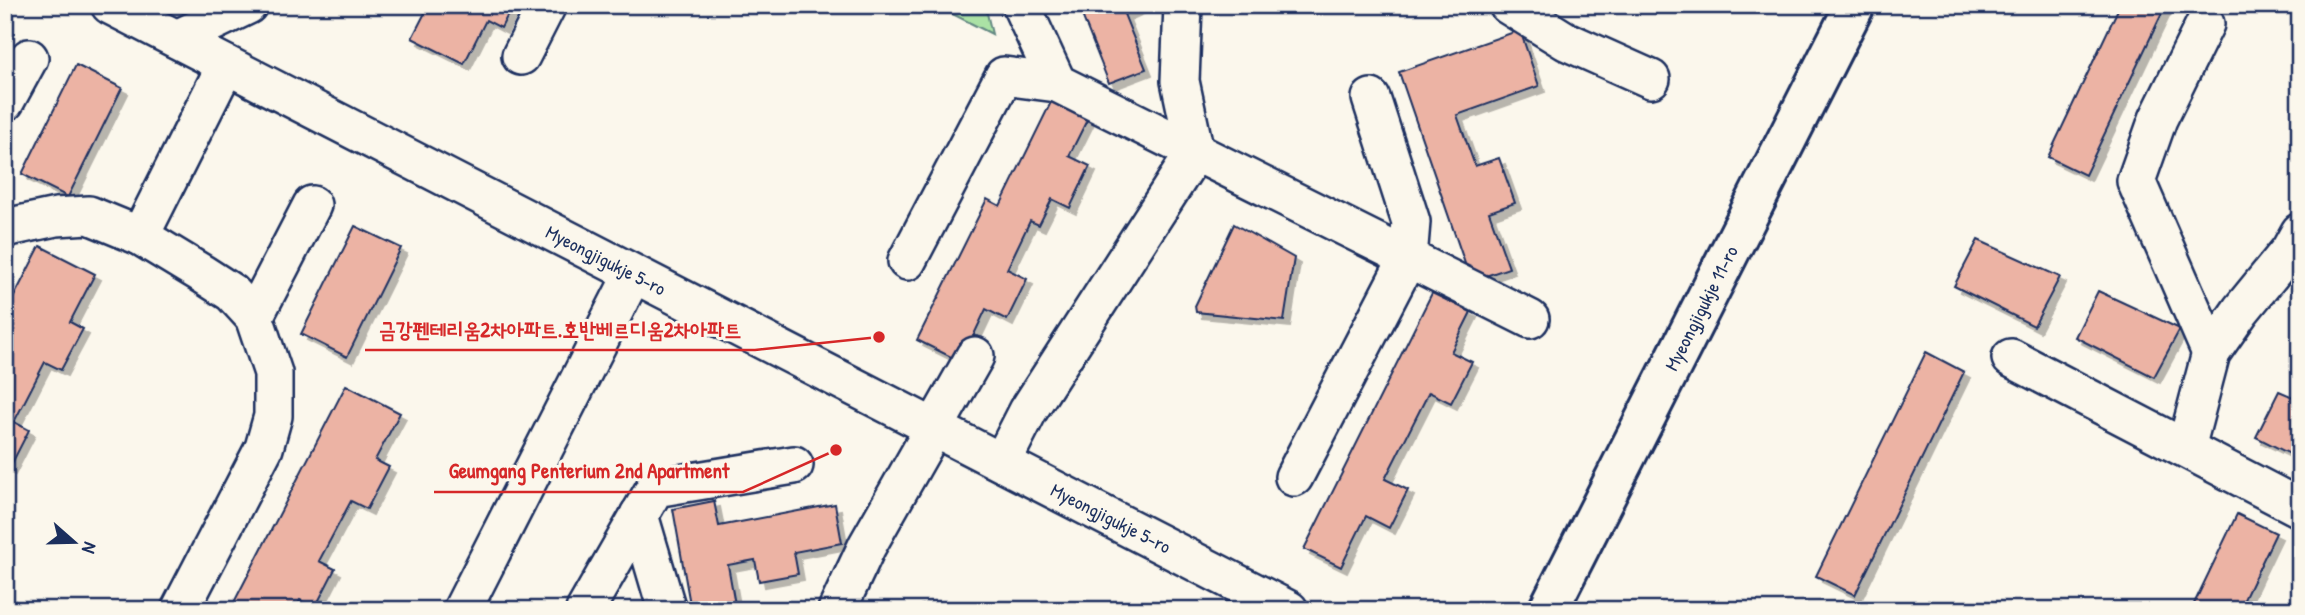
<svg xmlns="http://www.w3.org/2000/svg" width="2305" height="615" font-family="'Patrick Hand','Poor Story',sans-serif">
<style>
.green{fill:#abe2a5;stroke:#638882;stroke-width:2}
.building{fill:#ecb3a4;stroke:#1b2f5e;stroke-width:2;filter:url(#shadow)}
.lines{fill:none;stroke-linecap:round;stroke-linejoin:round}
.minor-casing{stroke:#1b2f5e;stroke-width:42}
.major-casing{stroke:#1b2f5e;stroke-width:44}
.minor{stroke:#fbf7ec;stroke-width:37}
.major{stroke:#fbf7ec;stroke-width:38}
.labels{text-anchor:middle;stroke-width:6;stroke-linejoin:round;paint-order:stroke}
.street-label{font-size:19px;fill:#1b2f5e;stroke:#fbf7ec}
.leader{fill:none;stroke:#d62828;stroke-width:2.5}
.callout-dot{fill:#d62828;stroke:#fbf7ec;stroke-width:2.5}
.callout-label{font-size:21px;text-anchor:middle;font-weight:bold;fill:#d62828;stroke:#fbf7ec;stroke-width:6;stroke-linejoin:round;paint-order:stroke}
</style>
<defs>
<filter id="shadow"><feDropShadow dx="6" dy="6" stdDeviation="0" flood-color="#0004"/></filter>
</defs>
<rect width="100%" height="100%" fill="#fbf7ec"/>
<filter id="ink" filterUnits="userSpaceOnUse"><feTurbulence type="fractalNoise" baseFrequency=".0143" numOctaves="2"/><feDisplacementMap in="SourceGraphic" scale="14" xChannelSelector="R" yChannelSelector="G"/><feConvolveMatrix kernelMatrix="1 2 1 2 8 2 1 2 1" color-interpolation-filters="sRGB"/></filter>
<g filter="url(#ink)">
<polygon class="green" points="935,5 985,5 992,34"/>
<g class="building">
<polygon points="429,5 513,5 501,28 486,20 464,64 412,38"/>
<polygon points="1078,5 1144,5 1124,14 1146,69 1109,83"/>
<polygon points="2120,5 2166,5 2085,175 2048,157"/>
<polygon points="1520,30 1539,86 1457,115 1475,166 1499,158 1515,203 1489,212 1509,268 1471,281 1399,72"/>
<polygon points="76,65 122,88 68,197 22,174"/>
<polygon points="1053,98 1089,116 1069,156 1090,166 1070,208 1052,199 1039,225 1030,221 1007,269 1027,279 1007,320 986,309 961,362 917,340 987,199 1000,206"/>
<polygon points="1234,224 1294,258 1284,321 1196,312 1195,306"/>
<polygon points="355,226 401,248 347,357 301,334"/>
<polygon points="1978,240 2060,277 2034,326 1954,286"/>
<polygon points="40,246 95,274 70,322 83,329 61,370 45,362 14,422 29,430 9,469 5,467 5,314"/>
<polygon points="2098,291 2180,329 2154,377 2075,337"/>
<polygon points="1432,293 1471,312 1451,352 1472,362 1451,403 1429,392 1385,479 1408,490 1389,528 1366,516 1341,567 1304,549"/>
<polygon points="1926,352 1964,372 1855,595 1816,576"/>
<polygon points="346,385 400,413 375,460 389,467 367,509 351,501 319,561 335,569 315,608 300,600 295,610 230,610"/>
<polygon points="2279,391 2300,400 2300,459 2256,437"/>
<polygon points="714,501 719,526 835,504 842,543 794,552 798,574 759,581 755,560 728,565 736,610 691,610 673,509"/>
<polygon points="2237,514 2276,533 2239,610 2191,610"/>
<polygon points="936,603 937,610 898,610"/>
</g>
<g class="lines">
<defs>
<g id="minor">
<polyline points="110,5 1289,610"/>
<polyline points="1021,5 1057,83 1408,258 1294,477"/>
<polyline points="1508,5 1566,41 1651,79"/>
<polyline points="2205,24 2158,119 2136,181 2211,353"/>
<polyline points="177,39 248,5"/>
<polyline points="521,56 547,5"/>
<polyline points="1371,98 1411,222 1408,258 1530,319"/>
<polyline points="5,102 29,58"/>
<polyline points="5,228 56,217 89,215 140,236 201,273 232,293 254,317 273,373 273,416 264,448 180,610"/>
<polyline points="140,236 226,65"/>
<polyline points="907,261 1004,76 1057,83"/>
<polyline points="254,317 312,205"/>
<polyline points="2011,358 2300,508"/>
<polyline points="2186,448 2211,353 2241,310 2290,250 2300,232"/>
<polyline points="1002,462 1028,411 1195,152 1180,81 1183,5"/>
<polyline points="639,515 667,610"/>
<polyline points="462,610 633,274"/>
<polyline points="585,610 655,488 794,465"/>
<polyline points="837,610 867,546 975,356"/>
</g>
<polyline id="major" points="1548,610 1855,5"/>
</defs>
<use href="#minor" class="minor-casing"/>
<use href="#major" class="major-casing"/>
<use href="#minor" class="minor"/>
<use href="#major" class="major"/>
</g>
</g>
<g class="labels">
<g class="street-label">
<text transform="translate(606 260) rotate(27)" y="7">Myeongjigukje 5-ro</text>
<text transform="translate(1701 308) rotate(-63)" y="7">Myeongjigukje 11-ro</text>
<text transform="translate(1111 518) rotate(27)" y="7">Myeongjigukje 5-ro</text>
</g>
</g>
<path class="leader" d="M879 337L755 350H365M836 450L743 492H434"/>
<g class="callout-dot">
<circle cx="879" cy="337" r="7"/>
<circle cx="836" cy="450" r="7"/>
</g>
<g class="callout-label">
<text x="560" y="337">금강펜테리움2차아파트.호반베르디움2차아파트</text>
<text x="589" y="478">Geumgang Penterium 2nd Apartment</text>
</g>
<rect width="2305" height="615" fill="none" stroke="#fbf7ec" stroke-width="28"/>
<rect x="14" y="14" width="2277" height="587" fill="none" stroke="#1b2f5e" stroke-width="2.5" filter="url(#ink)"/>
<g transform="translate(74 542) rotate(110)" stroke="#fbf7ec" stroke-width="5" paint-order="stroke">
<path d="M0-5L12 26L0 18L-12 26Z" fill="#1b2f5e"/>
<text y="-10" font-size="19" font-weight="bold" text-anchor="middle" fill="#1b2f5e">N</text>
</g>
</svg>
